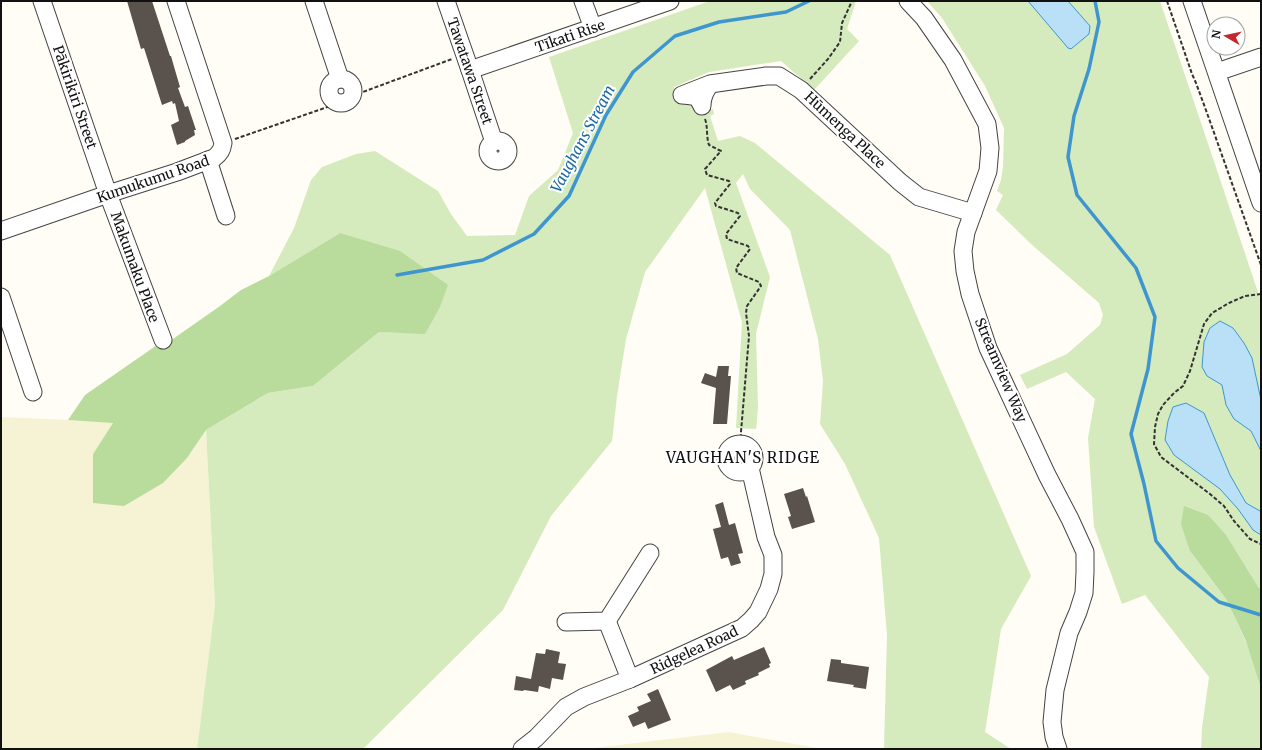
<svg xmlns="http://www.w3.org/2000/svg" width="1262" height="750" font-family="Merriweather,serif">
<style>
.farmland{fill:#f6f3d4}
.green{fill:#d5ebbd}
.forest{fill:#b9dc9c}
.water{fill:#b9e0f7;stroke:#3f96cf}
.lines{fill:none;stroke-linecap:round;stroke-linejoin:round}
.stream{stroke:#3f96cf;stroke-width:3.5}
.building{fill:#5a524d}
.minor-casing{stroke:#444;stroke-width:19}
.path{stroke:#333;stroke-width:2;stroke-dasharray:4 2;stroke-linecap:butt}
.minor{stroke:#fff;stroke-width:17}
.labels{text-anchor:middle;stroke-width:4;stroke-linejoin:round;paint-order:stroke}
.street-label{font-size:14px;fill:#111;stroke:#fff}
.water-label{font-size:15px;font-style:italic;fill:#1768a6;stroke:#fff}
.neighbourhood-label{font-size:15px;letter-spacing:1px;fill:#111;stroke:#fff}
</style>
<rect width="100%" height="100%" fill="#fffdf5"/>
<g class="farmland">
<polygon points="1,417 114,422 93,454 187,458 206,430 215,605 197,749 1,749"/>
<polygon points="729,732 822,749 585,749"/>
</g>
<g class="green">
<polygon points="710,1 856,1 847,29 859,41 814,90 781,61 709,72 674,87 680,104 691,101 696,114 713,109 714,114 710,116 718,141 740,136 755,143 890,255 1031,576 1001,629 985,732 1011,749 884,749 887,635 879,538 845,464 820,424 823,381 818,339 790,230 750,189 743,174 736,183 770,277 756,334 758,408 756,429 736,428 742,322 705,188 645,272 626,339 617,396 612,441 551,516 503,610 363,749 197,749 215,605 206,430 268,393 313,386 379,332 425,333 340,233 269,276 294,228 311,180 322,167 356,154 375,151 438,191 451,214 467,236 515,235 529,196 558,170 573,133 549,57"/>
<polygon points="927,1 1160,1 1261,301 1261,589 1258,587 1190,551 1226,599 1248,646 1261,684 1261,749 1201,749 1202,728 1209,677 1145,595 1122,604 1094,527 1088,438 1095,399 1066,372 1027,389 1020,375 1067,354 1100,325 1103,315 1099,303 1031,244 996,210 1003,195 997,191 1001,180 1003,167 1004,128 985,86 942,18"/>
</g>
<g class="forest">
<polygon points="340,233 400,251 448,285 440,307 425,334 379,332 313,386 268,393 206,430 187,458 163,483 124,506 93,503 93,454 113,423 68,420 85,395 157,345 170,341 220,306 241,290 269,276"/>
<polygon points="1184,506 1208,515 1226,535 1258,587 1261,589 1261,688 1246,641 1226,599 1190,551 1181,524"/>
</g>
<g class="water">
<polygon points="1028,1 1068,1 1090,26 1089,34 1071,49 1068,48"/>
<polygon points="1220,321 1233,328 1244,343 1252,358 1261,400 1261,451 1251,431 1234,419 1226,405 1222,385 1207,376 1202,367 1204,342 1210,328"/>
<polygon points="1186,403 1204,413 1230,475 1246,503 1260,511 1261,511 1261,535 1253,530 1238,509 1220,489 1174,455 1165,440 1168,421 1173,407"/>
</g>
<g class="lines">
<g class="stream">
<polyline points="1095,1 1099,22 1089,69 1074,116 1068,157 1077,195 1136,268 1155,317 1148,369 1131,434 1144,484 1156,541 1178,568 1219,602 1261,615"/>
<polyline points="397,275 483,260 534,234 569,196 606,115 633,72 675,36 719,22 786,12 809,1"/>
</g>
</g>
<g class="building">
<polygon points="127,1 152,1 170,56 171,56 175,70 180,87 178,88 185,107 188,106 196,130 194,130 195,135 185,141 185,142 177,145 171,125 179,121 175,103 173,104 172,101 162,105 144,48 141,49"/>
<polygon points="718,366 729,366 728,376 731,376 727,424 713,424 716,388 701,383 705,373 716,377"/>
<polygon points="803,488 806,497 807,496 815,522 792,529 788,517 791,516 784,494"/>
<polygon points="723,502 729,525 735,523 743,553 738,554 741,563 731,566 728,557 721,559 713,529 721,527 715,505"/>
<polygon points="764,647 771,663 769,664 770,667 758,673 759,675 745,681 746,684 733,690 730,685 716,692 706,670 732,656 734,660"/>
<polygon points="546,649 560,652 558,663 566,664 563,680 552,678 550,689 539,686 538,692 524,690 523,691 514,690 516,676 531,679 536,653 545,654"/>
<polygon points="831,659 841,660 841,663 869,667 866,689 853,687 854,685 827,681"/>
<polygon points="658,689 671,720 648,729 645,722 633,727 628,716 639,711 637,707 651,701 647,694"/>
</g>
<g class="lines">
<defs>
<g id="minor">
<polyline points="42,1 108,194 163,340"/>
<polyline points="314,1 340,79"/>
<polyline points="446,1 470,70 494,142"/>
<polyline points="583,1 593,28"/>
<polyline points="908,1 924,18 953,60 987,124 990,148 988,171 966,232 963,251 965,271 970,294 988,348 1047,475 1070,519 1085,552 1085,572 1084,593 1078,612 1069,633 1055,690 1052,722 1054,737 1058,749"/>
<polyline points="1192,1 1261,203"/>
<polyline points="470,70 670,1"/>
<polyline points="1217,72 1261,57"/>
<circle cx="341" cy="91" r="12"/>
<path d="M710 84C705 92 702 97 702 106 697 95 694 96 682 95L710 84 766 76H779L801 90 900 182 919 197 973 213"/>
<circle cx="498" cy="151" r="10"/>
<polyline points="208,160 226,216"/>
<path d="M1 231 108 194 177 172 214 158C220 153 222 150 223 143L176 1"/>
<polyline points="1,297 33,392"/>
<circle cx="740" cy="458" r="14"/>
<polyline points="607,621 630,679"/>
<polyline points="566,622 607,621 650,553"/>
<polyline points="522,749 536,738 566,707 584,697 630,679 742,628 751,620 758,612 769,589 773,574 773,555 766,537 750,468"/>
</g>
</defs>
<use href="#minor" class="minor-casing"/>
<g class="path">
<polyline points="1167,1 1192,74 1196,83 1207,113 1261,265"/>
<polyline points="810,79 828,59 840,42 842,23 852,1"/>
<polyline points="352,96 452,59"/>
<path d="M705 119C708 127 706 136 709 145L721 151 705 169 707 175 729 181 730 184 715 203 716 206 738 213 740 216 726 234 727 239 748 246 750 249 736 268 737 273 759 282 761 286 747 306 746 313 749 336 741 432V444"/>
<polyline points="235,139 342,102"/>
<polyline points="1261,294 1245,296 1229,303 1212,313 1204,324 1190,371 1183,386 1174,393 1163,405 1158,414 1155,427 1154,444 1161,457 1210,494 1224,506 1234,521 1250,539 1261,544"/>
</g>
<use href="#minor" class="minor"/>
</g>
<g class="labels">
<g class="street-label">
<text transform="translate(570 36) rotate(-19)" y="5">Tīkati Rise</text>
<text transform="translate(470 71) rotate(71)" y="5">Tawatawa Street</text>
<text transform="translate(75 97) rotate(71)" y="5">Pākirikiri Street</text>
<text transform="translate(845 130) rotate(43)" y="5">Hūmenga Place</text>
<text transform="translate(153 179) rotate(-19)" y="5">Kumukumu Road</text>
<text transform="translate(135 267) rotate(70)" y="5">Makumaku Place</text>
<text transform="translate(1001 370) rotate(67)" y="5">Streamview Way</text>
<text transform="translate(694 650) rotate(-25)" y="5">Ridgelea Road</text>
</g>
<g class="water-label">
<text transform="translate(583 139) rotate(-62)" y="5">Vaughans Stream</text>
</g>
<g class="neighbourhood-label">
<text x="743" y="463">VAUGHAN'S RIDGE</text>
</g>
</g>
<rect width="1262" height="750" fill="none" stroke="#111111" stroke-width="4"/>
<g transform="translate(1226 36) rotate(279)"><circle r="19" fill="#ffffff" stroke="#a0a0a0"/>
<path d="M0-3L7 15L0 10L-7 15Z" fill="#c4262e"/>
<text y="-6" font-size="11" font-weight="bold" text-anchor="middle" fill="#111111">N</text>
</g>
</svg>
